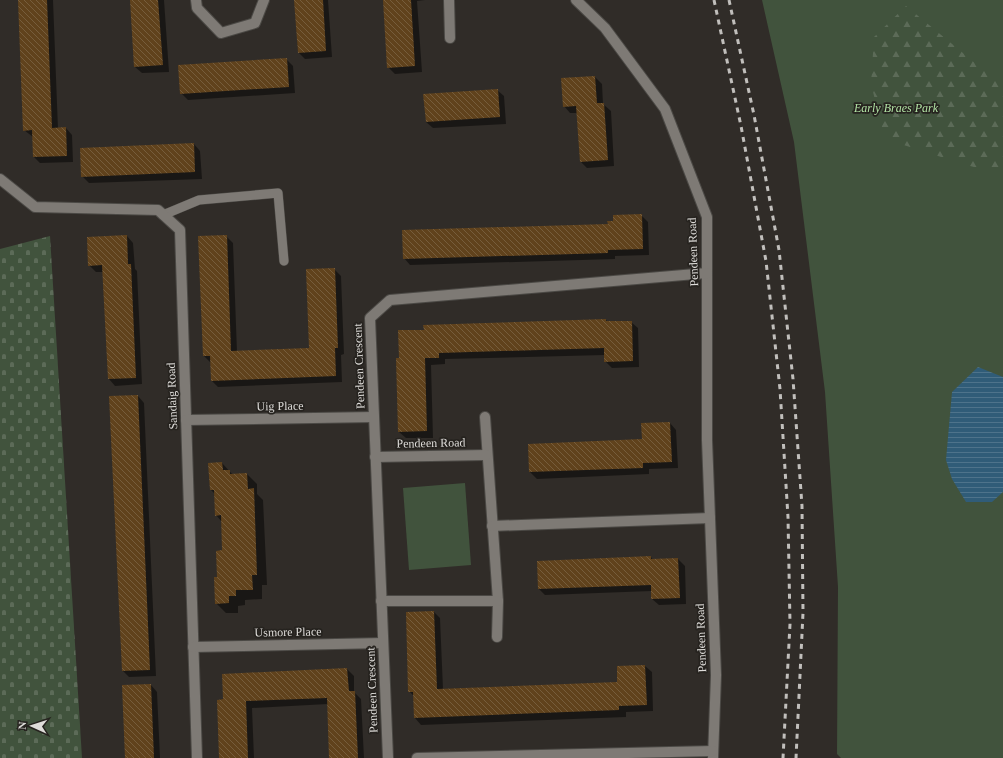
<svg xmlns="http://www.w3.org/2000/svg" width="1003" height="758" font-family="'Times New Roman',serif">
<style>
.green{fill:#41533d}
.forest{fill:url(#forest-firs)}
.cemetery{fill:url(#cemetery-stones)}
.water{fill:url(#water-rules)}
.shadow{fill:#0007}
.building{fill:url(#building-back-hatch)}
.lines{fill:none;stroke-linecap:round;stroke-linejoin:round}
.service-casing{stroke:#4b4945;stroke-width:10}
.minor-casing{stroke:#4b4945;stroke-width:12}
.service{stroke:#7e7a75;stroke-width:9}
.minor{stroke:#7e7a75;stroke-width:10}
.rail{stroke:#c1bfbc;stroke-width:3;stroke-dasharray:5 5;stroke-linecap:butt}
.labels{text-anchor:middle;stroke-width:3.5;stroke-linejoin:round;paint-order:stroke}
.park-label{font-size:12px;font-style:italic;fill:#b2e3a5;stroke:#26231f}
.street-label{font-size:12px;fill:#dedcd9;stroke:#26231f}
</style>
<defs>
<pattern id="forest-firs" width="22" height="20" patternUnits="userSpaceOnUse"><rect width="22" height="20" fill="#41533d"/><path d="M5 1l3.5 6h-7zM16 11l3.5 6h-7z" fill="#5c6b58"/></pattern>
<pattern id="cemetery-stones" width="16" height="16" patternUnits="userSpaceOnUse"><rect width="16" height="16" fill="#41533d"/><path d="M2 7V4a2 2 0 0 1 4 0v3zM10 15v-3a2 2 0 0 1 4 0v3z" fill="#5c6b58"/></pattern>
<pattern id="water-rules" width="6" height="5" patternUnits="userSpaceOnUse"><rect width="6" height="5" fill="#305c78"/><path d="M0 2.5h6" fill="none" stroke="#4e738b"/></pattern>
<pattern id="building-back-hatch" width="6" height="6" patternUnits="userSpaceOnUse"><rect width="6" height="6" fill="#60421c"/><path d="M-1 5l2 2M0 0l6 6M5-1l2 2" fill="none" stroke="#765d3c"/></pattern>
</defs>
<rect width="100%" height="100%" fill="#302c28"/>
<g class="green">
<polygon points="762,0 1003,0 1003,758 841,758 837,754 838,587 825,392 794,142"/>
<polygon points="465,483 471,565 409,570 403,488"/>
</g>
<polygon class="forest" points="906,6 1003,86 1003,175 963,164 885,139 871,84 874,37"/>
<polygon class="cemetery" points="50,236 82,758 0,758 0,249"/>
<polygon class="water" points="978,367 1003,377 1003,492 992,502 966,502 952,479 946,460 952,392"/>
<g class="shadow">
<polygon points="19,0 53,0 58,129 66,128 72,135 73,162 40,163 34,157 33,137 24,130"/>
<polygon points="131,0 164,0 169,72 142,73 135,67"/>
<polygon points="295,0 328,0 332,57 305,59 298,52"/>
<polygon points="384,0 425,0 417,1 422,72 395,74 388,67"/>
<polygon points="286,59 293,66 295,93 188,100 181,93"/>
<polygon points="595,77 602,84 603,104 611,111 614,166 587,168 581,162 577,113 570,113 564,106"/>
<polygon points="497,90 504,96 506,124 433,128 426,122"/>
<polygon points="194,144 200,151 202,179 89,183 82,176"/>
<polygon points="641,215 648,222 649,255 615,256 615,259 410,265 404,258 609,225"/>
<polygon points="127,236 133,243 135,269 137,271 142,384 115,386 109,379 104,272 96,272 89,265"/>
<polygon points="226,236 233,243 237,352 310,349 334,269 341,276 344,354 341,355 342,382 218,387 211,380 211,363 204,356"/>
<polygon points="606,320 608,322 631,322 638,328 639,367 612,368 605,361 605,355 445,359 445,364 431,365 433,438 406,438 399,432 397,359"/>
<polygon points="138,396 144,403 156,676 129,677 123,671"/>
<polygon points="670,423 676,430 678,468 649,469 649,474 537,479 530,472 529,445 643,440"/>
<polygon points="222,463 233,475 247,474 257,484 257,494 263,500 267,585 262,585 262,599 245,600 245,605 238,606 238,613 226,613 216,603 223,551 222,522 216,515 215,494 211,490 210,464"/>
<polygon points="651,557 653,560 678,559 685,566 686,604 659,605 652,599 652,591 545,595 539,589"/>
<polygon points="434,612 440,618 443,689 618,683 645,666 652,672 653,711 626,712 626,717 421,725 415,718 414,696 409,691"/>
<polygon points="347,669 354,676 354,692 361,699 364,758 330,758 328,704 252,708 254,758 220,758 218,700"/>
<polygon points="151,685 157,692 160,758 126,758"/>
</g>
<g class="building">
<polygon points="18,0 47,0 52,128 66,127 67,156 33,157 32,130 23,131"/>
<polygon points="130,0 158,0 163,65 134,67"/>
<polygon points="294,0 323,0 326,51 298,53"/>
<polygon points="383,0 411,0 415,66 387,68"/>
<polygon points="287,58 289,87 180,94 178,65"/>
<polygon points="595,76 597,103 604,103 608,160 580,162 576,106 563,107 561,78"/>
<polygon points="498,89 500,117 426,122 423,94"/>
<polygon points="194,143 195,172 81,177 80,148"/>
<polygon points="642,214 643,249 608,250 608,253 403,259 402,230 608,224 607,221 613,221 613,215"/>
<polygon points="127,235 128,264 131,264 136,378 108,379 102,265 88,266 87,237"/>
<polygon points="227,235 231,351 309,348 306,269 335,268 338,348 335,348 336,376 211,381 210,356 203,356 198,236"/>
<polygon points="606,319 606,321 632,321 633,361 604,362 604,348 439,353 439,358 425,358 427,431 398,432 396,358 399,358 398,330 424,330 423,325"/>
<polygon points="138,395 150,670 122,671 109,396"/>
<polygon points="670,422 672,462 643,463 643,468 529,472 528,444 642,439 641,423"/>
<polygon points="222,462 223,470 230,470 230,474 247,473 248,489 254,488 257,575 252,575 253,590 236,590 236,596 229,596 229,603 215,604 214,577 217,577 216,551 222,550 221,515 215,516 214,490 210,490 208,463"/>
<polygon points="651,556 651,559 678,558 680,598 651,599 651,585 538,589 537,561"/>
<polygon points="434,611 437,689 617,682 617,666 645,665 647,705 619,706 619,710 414,718 413,692 408,692 406,612"/>
<polygon points="347,668 349,691 355,691 358,758 329,758 327,698 246,701 248,758 219,758 217,700 223,699 222,674"/>
<polygon points="151,684 154,758 125,758 122,685"/>
</g>
<g class="lines">
<defs>
<polyline id="service" points="163,215 199,200 278,193 284,261"/>
<g id="minor">
<polyline points="196,0 197,8 221,33 255,23 264,0"/>
<polyline points="449,0 450,38"/>
<polyline points="576,0 605,28 665,109 707,217 707,440 716,675 713,758"/>
<polyline points="0,179 35,207 158,210 180,230 197,758"/>
<polyline points="485,417 498,601 497,637"/>
<polyline points="186,420 374,417"/>
<polyline points="375,457 486,455"/>
<polyline points="492,526 710,518"/>
<polyline points="381,601 498,601"/>
<polyline points="193,647 383,643"/>
<polyline points="388,758 370,318 390,300 707,273"/>
<polyline points="417,758 713,751"/>
</g>
</defs>
<use href="#service" class="service-casing"/>
<use href="#minor" class="minor-casing"/>
<use href="#service" class="service"/>
<use href="#minor" class="minor"/>
<g class="rail">
<polyline points="714,0 741,126 766,261 780,389 788,517 790,624 783,758"/>
<polyline points="729,0 754,115 779,250 793,379 802,506 803,613 796,758"/>
</g>
</g>
<g class="labels">
<g class="park-label">
<text x="896" y="112">Early Braes Park</text>
</g>
<g class="street-label">
<text transform="translate(693 252) rotate(-92)" y="4">Pendeen Road</text>
<text transform="translate(359 366) rotate(-92)" y="4">Pendeen Crescent</text>
<text transform="translate(172 396) rotate(-92)" y="4">Sandaig Road</text>
<text transform="translate(280 406) rotate(-1)" y="4">Uig Place</text>
<text transform="translate(431 443) rotate(-1)" y="4">Pendeen Road</text>
<text transform="translate(288 632) rotate(-1)" y="4">Usmore Place</text>
<text transform="translate(701 638) rotate(-92)" y="4">Pendeen Road</text>
<text transform="translate(372 690) rotate(-92)" y="4">Pendeen Crescent</text>
</g>
</g>
<g transform="translate(32 726) rotate(273)" stroke="#26231f" stroke-width="3" paint-order="stroke">
<path d="M0-3L7 15L0 10L-7 15Z" fill="#dedcd9"/>
<text y="-6" font-size="11" font-weight="bold" text-anchor="middle" fill="#dedcd9">N</text>
</g>
</svg>
